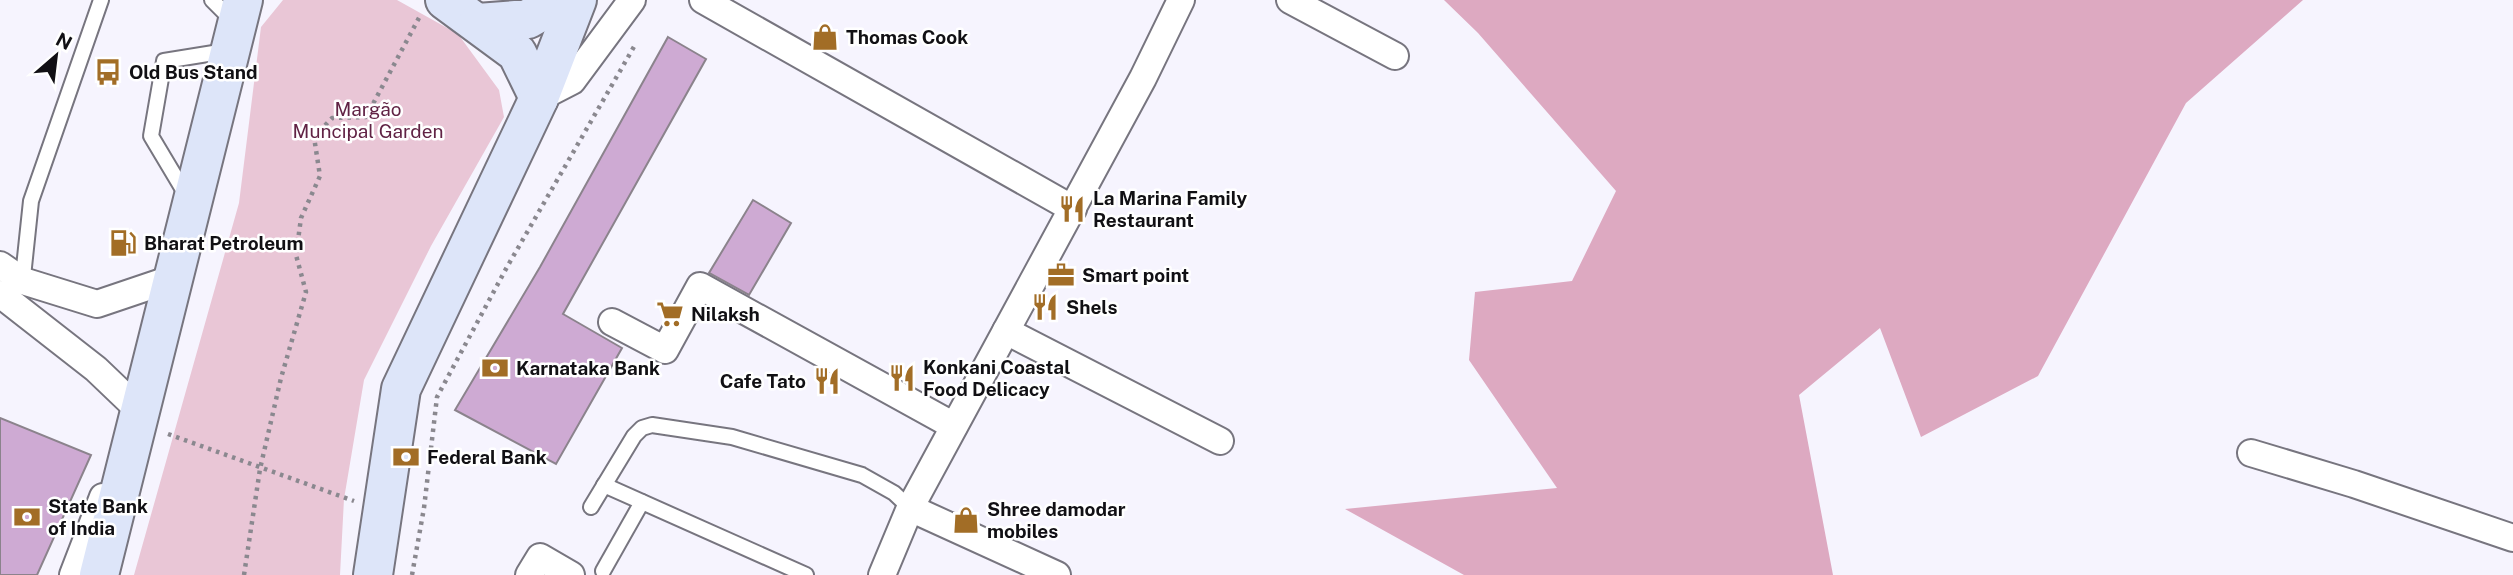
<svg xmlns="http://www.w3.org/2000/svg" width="2513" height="575" font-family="'Public Sans',sans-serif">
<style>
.green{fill:#e9c6d6}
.forest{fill:#dda9c1}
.building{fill:#ceaad3;stroke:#8b838c;stroke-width:2}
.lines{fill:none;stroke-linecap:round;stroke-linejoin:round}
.service-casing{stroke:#77757f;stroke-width:18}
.minor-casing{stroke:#77757f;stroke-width:30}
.secondary-casing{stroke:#77757f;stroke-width:42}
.path{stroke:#8a888f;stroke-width:4.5;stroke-dasharray:3.5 5;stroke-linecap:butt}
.service{stroke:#fff;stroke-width:14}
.minor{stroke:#fff;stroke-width:26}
.secondary{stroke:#dde5f9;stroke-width:38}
.labels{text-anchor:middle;stroke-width:5;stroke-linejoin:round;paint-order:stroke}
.poi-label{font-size:19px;font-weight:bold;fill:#111014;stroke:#fff;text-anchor:start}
.park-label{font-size:19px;fill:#612345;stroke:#fff}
</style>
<rect width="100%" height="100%" fill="#f6f4fe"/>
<polygon class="green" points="283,0 397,0 458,34 499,90 504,117 431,246 364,380 344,499 340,575 134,575 239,203 261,27"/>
<polygon class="forest" points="1444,0 2303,0 2186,103 2038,376 1921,437 1880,328 1799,395 1833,575 1464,575 1345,509 1557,488 1469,360 1475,292 1572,281 1616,191 1478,33"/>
<g class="building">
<polygon points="668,37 706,59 563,314 622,348 556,464 455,410 540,267"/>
<polygon points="753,200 791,223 749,295 709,273"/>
<polygon points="0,418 91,455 37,575 0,575"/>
</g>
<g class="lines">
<defs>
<g id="service">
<polyline points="212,0 234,22"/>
<polyline points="188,198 151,136 164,61 226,51"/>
<polyline points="22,286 31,201 101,0"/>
<polyline points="604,485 806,575"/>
<polyline points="591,507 634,436 642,428 652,425 732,437 862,475 894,493 910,508"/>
<polyline points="603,571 642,502"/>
</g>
<g id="minor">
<polyline points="703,0 1073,209"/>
<polyline points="1290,0 1395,56"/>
<polyline points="539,98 572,81 632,0"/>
<polyline points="0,265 23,281 97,304 174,278"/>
<polyline points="0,294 96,369 141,412 136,421"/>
<polyline points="612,322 665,350 700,286 954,426"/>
<polyline points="1006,331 1220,441"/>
<polyline points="2251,453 2354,484 2513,538"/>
<polyline points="910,508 1057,575"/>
<polyline points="73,575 103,497"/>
<polyline points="529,575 540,557 571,575"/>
<polyline points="882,575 910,508 1143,78 1181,0"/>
</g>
<g id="secondary">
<polyline points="445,0 517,53 539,98"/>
<polyline points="478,23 528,19 561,0"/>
<polyline points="99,575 243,0"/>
<polyline points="373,575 401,389 539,98 577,0"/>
</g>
</defs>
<use href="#service" class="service-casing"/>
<use href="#minor" class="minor-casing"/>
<use href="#secondary" class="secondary-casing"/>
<g class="path">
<polyline points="168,434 354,501"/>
<polyline points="244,575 260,469 281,378 306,292 296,255 301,218 320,176 314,137 332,118 366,117 420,16"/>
<polyline points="412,575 424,508 437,397 507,267 635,45"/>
</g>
<use href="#service" class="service"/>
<use href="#minor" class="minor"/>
<use href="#secondary" class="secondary"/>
</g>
<defs>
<symbol id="shop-bare" viewBox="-9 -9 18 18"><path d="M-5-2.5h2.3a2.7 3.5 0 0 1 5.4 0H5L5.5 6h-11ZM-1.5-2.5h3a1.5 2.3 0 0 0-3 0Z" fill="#a26d26" stroke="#fff" stroke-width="2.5" paint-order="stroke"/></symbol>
<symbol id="bus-bare" viewBox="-9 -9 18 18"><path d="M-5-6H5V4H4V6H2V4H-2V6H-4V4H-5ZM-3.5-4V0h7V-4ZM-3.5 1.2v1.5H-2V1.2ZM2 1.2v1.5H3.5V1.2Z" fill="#a26d26" stroke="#fff" stroke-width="2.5" paint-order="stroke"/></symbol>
<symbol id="restaurant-bare" viewBox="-9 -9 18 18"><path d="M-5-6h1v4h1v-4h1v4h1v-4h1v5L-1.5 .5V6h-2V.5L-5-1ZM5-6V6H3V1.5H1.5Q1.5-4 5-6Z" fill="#a26d26" stroke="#fff" stroke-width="2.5" paint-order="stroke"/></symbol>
<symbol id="fuel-bare" viewBox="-9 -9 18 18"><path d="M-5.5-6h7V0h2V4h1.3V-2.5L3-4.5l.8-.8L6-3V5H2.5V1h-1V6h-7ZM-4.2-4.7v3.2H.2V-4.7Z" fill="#a26d26" stroke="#fff" stroke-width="2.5" paint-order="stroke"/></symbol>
<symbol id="office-bare" viewBox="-9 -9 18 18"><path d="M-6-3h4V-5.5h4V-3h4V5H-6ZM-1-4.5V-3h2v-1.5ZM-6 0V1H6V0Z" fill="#a26d26" stroke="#fff" stroke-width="2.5" paint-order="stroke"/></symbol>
<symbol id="supermarket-bare" viewBox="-9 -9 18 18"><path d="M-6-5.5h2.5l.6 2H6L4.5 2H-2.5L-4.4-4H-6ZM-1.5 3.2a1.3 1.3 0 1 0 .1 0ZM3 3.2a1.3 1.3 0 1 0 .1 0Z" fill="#a26d26" stroke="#fff" stroke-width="2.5" paint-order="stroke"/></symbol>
<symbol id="bank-bare" viewBox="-9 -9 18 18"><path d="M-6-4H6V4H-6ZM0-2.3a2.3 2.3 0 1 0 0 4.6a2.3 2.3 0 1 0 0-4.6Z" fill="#a26d26" stroke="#fff" stroke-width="2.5" paint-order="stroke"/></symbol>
</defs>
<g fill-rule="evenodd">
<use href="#shop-bare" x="806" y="18" width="38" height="38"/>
<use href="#bus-bare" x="89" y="53" width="38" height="38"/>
<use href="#restaurant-bare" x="1053" y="190" width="38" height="38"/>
<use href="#fuel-bare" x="104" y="224" width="38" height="38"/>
<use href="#office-bare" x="1042" y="256" width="38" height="38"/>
<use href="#restaurant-bare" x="1026" y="288" width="38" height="38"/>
<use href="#supermarket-bare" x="651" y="295" width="38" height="38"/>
<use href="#bank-bare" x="476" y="349" width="38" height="38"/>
<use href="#restaurant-bare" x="883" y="359" width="38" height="38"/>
<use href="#restaurant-bare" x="808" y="362" width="38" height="38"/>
<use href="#bank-bare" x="387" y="438" width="38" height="38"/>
<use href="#bank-bare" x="8" y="498" width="38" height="38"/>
<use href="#shop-bare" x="947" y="501" width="38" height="38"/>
</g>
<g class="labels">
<g class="poi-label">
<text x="846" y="44">Thomas Cook</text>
<text x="129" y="79">Old Bus Stand</text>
<text x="1093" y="205">La Marina Family<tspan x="1093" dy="22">Restaurant</tspan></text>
<text x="144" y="250">Bharat Petroleum</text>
<text x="1082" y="282">Smart point</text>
<text x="1066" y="314">Shels</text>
<text x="691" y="321">Nilaksh</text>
<text x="923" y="374">Konkani Coastal<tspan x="923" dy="22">Food Delicacy</tspan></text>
<text x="516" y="375">Karnataka Bank</text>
<text x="806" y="388" text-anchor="end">Cafe Tato</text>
<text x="427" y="464">Federal Bank</text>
<text x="48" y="513">State Bank<tspan x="48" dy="22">of India</tspan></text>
<text x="987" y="516">Shree damodar<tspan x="987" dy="22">mobiles</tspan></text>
</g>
<g class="park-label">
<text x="368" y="116">Margão<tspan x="368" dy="22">Muncipal Garden</tspan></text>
</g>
</g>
<g transform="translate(56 56) rotate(28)" stroke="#ffffff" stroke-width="5" paint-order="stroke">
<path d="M0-5L12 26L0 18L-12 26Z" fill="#111014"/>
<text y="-10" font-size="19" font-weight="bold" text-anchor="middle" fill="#111014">N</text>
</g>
</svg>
